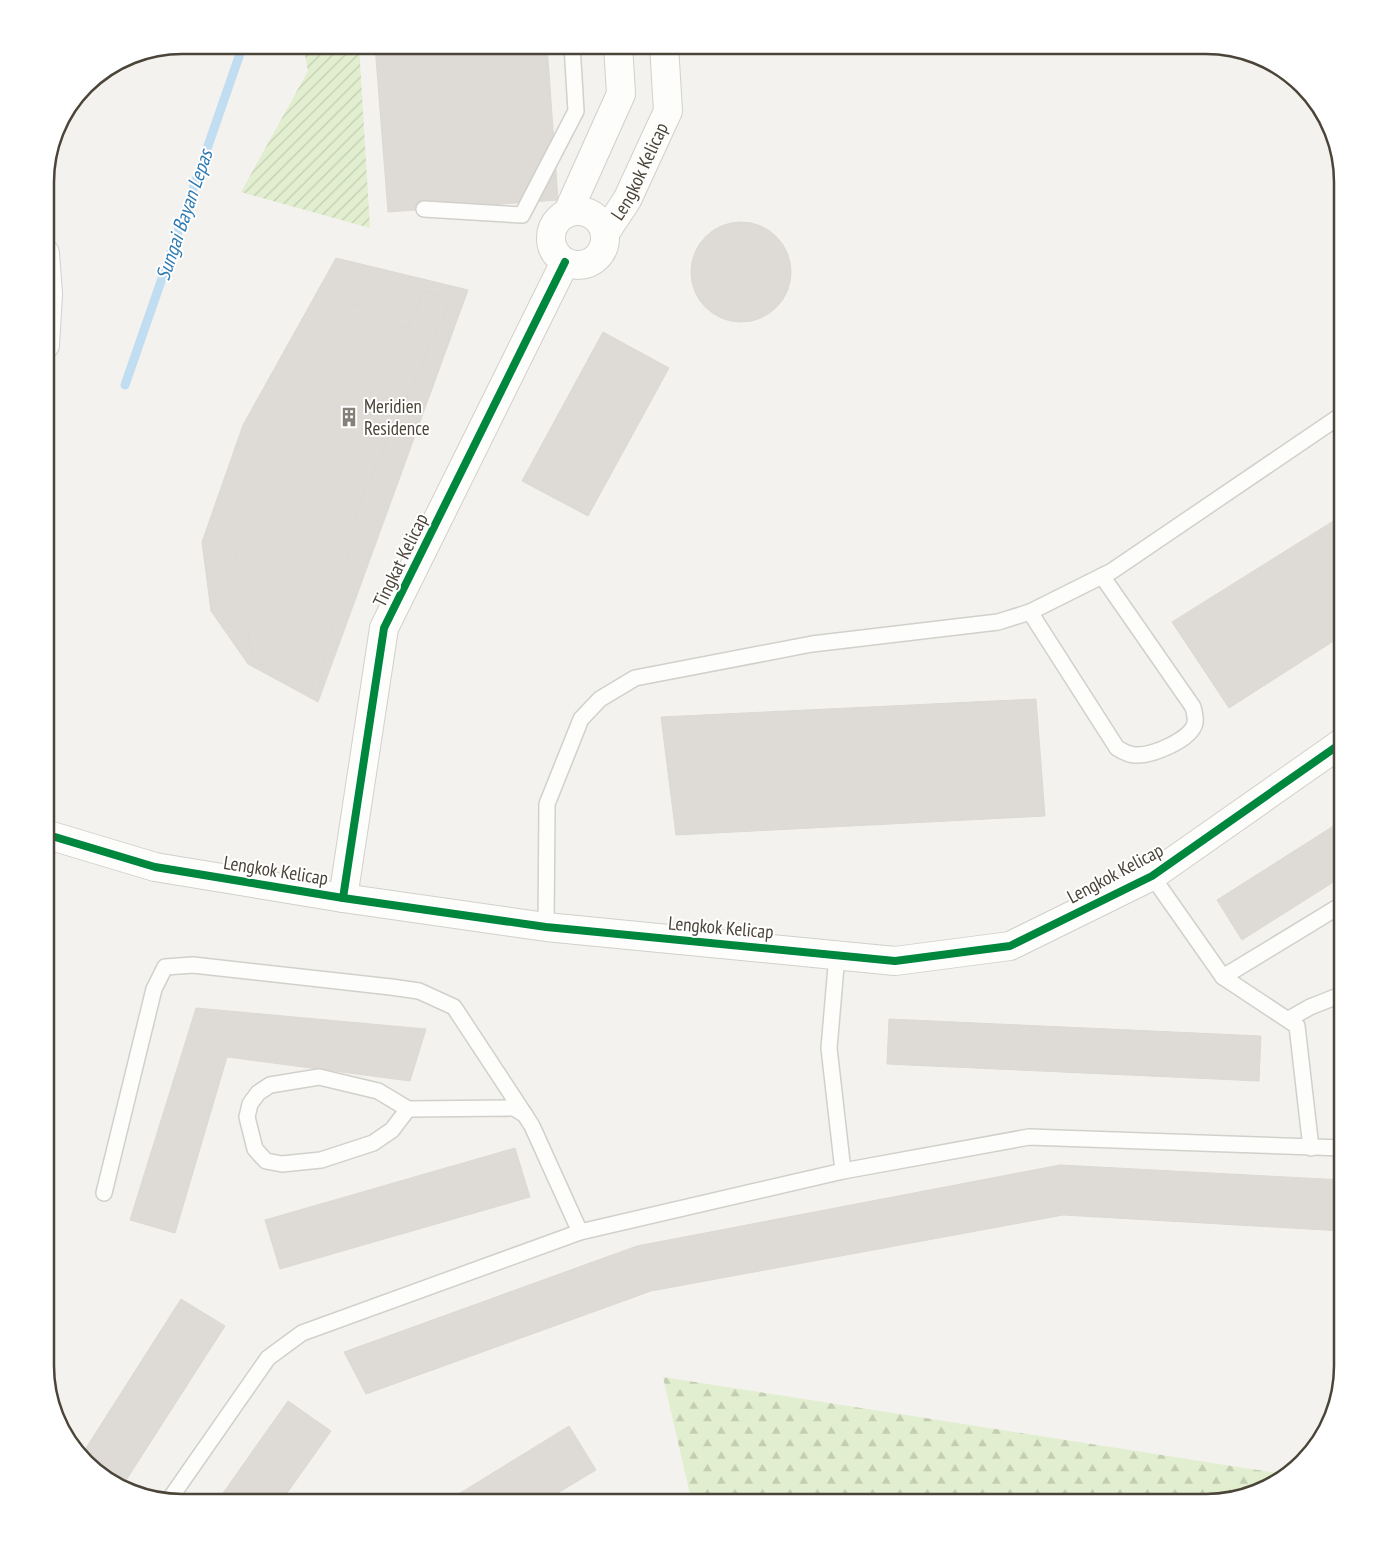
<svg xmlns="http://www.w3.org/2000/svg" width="1388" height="1548" font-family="'PT Sans Narrow',sans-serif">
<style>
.forest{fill:url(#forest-firs)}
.garden{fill:url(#garden-furrows)}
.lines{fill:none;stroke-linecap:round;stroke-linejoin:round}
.stream{stroke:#c0ddf1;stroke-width:9}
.building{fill:#dedbd6;stroke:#dcd9d4}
.lane-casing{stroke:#d2d0cb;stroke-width:18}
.street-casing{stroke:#d2d0cb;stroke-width:30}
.lane{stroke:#fdfdfc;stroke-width:15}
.street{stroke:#fdfdfc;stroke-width:28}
.cycleway-casing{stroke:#fff;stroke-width:11}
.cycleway{stroke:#00873e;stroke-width:8}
.labels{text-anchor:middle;stroke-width:4;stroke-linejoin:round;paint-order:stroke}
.street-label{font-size:19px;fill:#4b4439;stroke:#fff}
.poi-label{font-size:19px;fill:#4b4439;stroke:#fff;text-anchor:start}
.water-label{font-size:20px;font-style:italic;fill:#2e7ab2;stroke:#fff}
.rim{fill:none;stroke:#4b4439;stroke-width:2.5}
</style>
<defs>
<pattern id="forest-firs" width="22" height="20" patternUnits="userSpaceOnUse" patternTransform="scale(1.25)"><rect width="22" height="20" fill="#e1eecf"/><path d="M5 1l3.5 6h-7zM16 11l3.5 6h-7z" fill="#c3cdb2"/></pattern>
<pattern id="garden-furrows" width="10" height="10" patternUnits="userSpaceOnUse" patternTransform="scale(1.25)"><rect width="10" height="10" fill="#e1eecf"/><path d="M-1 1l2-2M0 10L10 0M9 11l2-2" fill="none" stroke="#c3cdb2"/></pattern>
</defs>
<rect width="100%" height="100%" fill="#f4f2ee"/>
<polygon class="forest" points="663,1377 1289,1475 1250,1496 1206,1503 692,1503"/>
<polygon class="garden" points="303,45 359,45 370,228 241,192 308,71"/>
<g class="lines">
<polyline class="stream" points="125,385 243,45"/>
</g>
<g class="building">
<polygon points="375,45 547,45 558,200 388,212"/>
<circle cx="741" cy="272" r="50"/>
<polygon points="336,258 468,290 318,702 248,664 211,611 202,542 243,425"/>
<polygon points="425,291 450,301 359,504 318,690 253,661 248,630 211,611 352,303 407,329"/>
<polygon points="603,332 669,368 588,516 522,481"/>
<polygon points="1343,515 1343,635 1229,708 1172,622"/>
<polygon points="1036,699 1045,816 676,835 661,717"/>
<polygon points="1343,820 1343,876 1242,940 1217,900"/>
<polygon points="196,1008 426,1029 410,1081 227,1057 175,1233 130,1220"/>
<polygon points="889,1019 1261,1036 1259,1081 887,1064"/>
<polygon points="1337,1026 1343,1026 1343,1073 1334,1072"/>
<polygon points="515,1148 530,1197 280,1269 265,1220"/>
<polygon points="1060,1165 1343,1180 1343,1231 1063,1215 651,1291 366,1394 344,1352 637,1246"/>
<polygon points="181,1299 225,1326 121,1488 81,1456"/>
<polygon points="288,1401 331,1431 280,1503 216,1503"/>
<polygon points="569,1426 596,1470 541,1503 444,1503"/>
</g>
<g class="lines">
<defs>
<g id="lane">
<polyline points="424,209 522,215 576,111 572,45"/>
<path d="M1030 612 1117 748C1122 751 1129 755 1135 755 1152 756 1191 740 1195 723 1196 718 1194 711 1193 707L1102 576"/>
<polyline points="1152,876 1223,977 1297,1026 1311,1148"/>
<polyline points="546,927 547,804 581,719 600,699 635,678 812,644 998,622 1030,612 1112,571 1343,414"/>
<polyline points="837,955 829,1048 843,1171"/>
<polyline points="1223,977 1343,904"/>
<polyline points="1289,1019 1310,1007 1343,994"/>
<polyline points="408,1109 392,1130 373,1143 321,1160 282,1164 266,1161 255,1149 247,1117 250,1104 258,1093 270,1085 319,1077 378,1091 408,1109 514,1108 525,1115 532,1126 580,1232"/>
<polyline points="104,1193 154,989 165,967 193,965 391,987 419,991 454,1007 525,1115"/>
<polyline points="169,1500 268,1358 302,1333 580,1232 843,1171 1029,1137 1343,1148"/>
</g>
<g id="street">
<circle cx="578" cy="238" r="27"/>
<polyline points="568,212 621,94 618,45"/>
<path id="s1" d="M605 233 627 200 668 111 664 45"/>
<polyline points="45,345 48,294 45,253"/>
<polyline points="45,834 155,867 343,898 546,927 895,961 1010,946 1152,876 1343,742"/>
<polyline points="343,898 384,628 565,262"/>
</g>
</defs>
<use href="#lane" class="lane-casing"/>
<use href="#street" class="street-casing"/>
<use href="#lane" class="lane"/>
<use href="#street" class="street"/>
<defs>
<g id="cycleway">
<polyline points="45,345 48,294 45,253"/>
<polyline points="45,834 155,867 343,898 546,927 895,961 1010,946 1152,876 1343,742"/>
<polyline points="343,898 384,628 565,262"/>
</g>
</defs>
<use href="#cycleway" class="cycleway-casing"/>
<use href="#cycleway" class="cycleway"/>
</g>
<defs>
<symbol id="building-bare" viewBox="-9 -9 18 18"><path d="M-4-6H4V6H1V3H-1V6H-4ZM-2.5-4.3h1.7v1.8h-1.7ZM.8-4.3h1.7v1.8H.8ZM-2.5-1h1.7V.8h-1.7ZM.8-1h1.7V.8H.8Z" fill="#868178" stroke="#fff" stroke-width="2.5" paint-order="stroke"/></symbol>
</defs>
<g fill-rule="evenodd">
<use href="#building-bare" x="335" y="403" width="28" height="28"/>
</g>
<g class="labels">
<g class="street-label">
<text dy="7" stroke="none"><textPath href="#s1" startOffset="71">Lengkok Kelicap</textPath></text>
<text transform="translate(400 560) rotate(-64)" y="7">Tingkat Kelicap</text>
<text transform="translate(276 870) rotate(9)" y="7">Lengkok Kelicap</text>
<text transform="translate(1115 873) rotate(-28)" y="7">Lengkok Kelicap</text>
<text transform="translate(721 927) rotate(5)" y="7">Lengkok Kelicap</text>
</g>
<g class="poi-label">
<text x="364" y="413">Meridien<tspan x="364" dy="22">Residence</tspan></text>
</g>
<g class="water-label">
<text transform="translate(184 215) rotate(-71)" y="7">Sungai Bayan Lepas</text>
</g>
</g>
<path d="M0 0H1388V1548H0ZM182 54H1206A128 128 0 0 1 1334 182V1366A128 128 0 0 1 1206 1494H182A128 128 0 0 1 54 1366V182A128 128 0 0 1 182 54Z" fill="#fff" fill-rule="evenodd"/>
<path class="rim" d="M182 54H1206A128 128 0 0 1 1334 182V1366A128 128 0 0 1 1206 1494H182A128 128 0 0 1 54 1366V182A128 128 0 0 1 182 54Z"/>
</svg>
